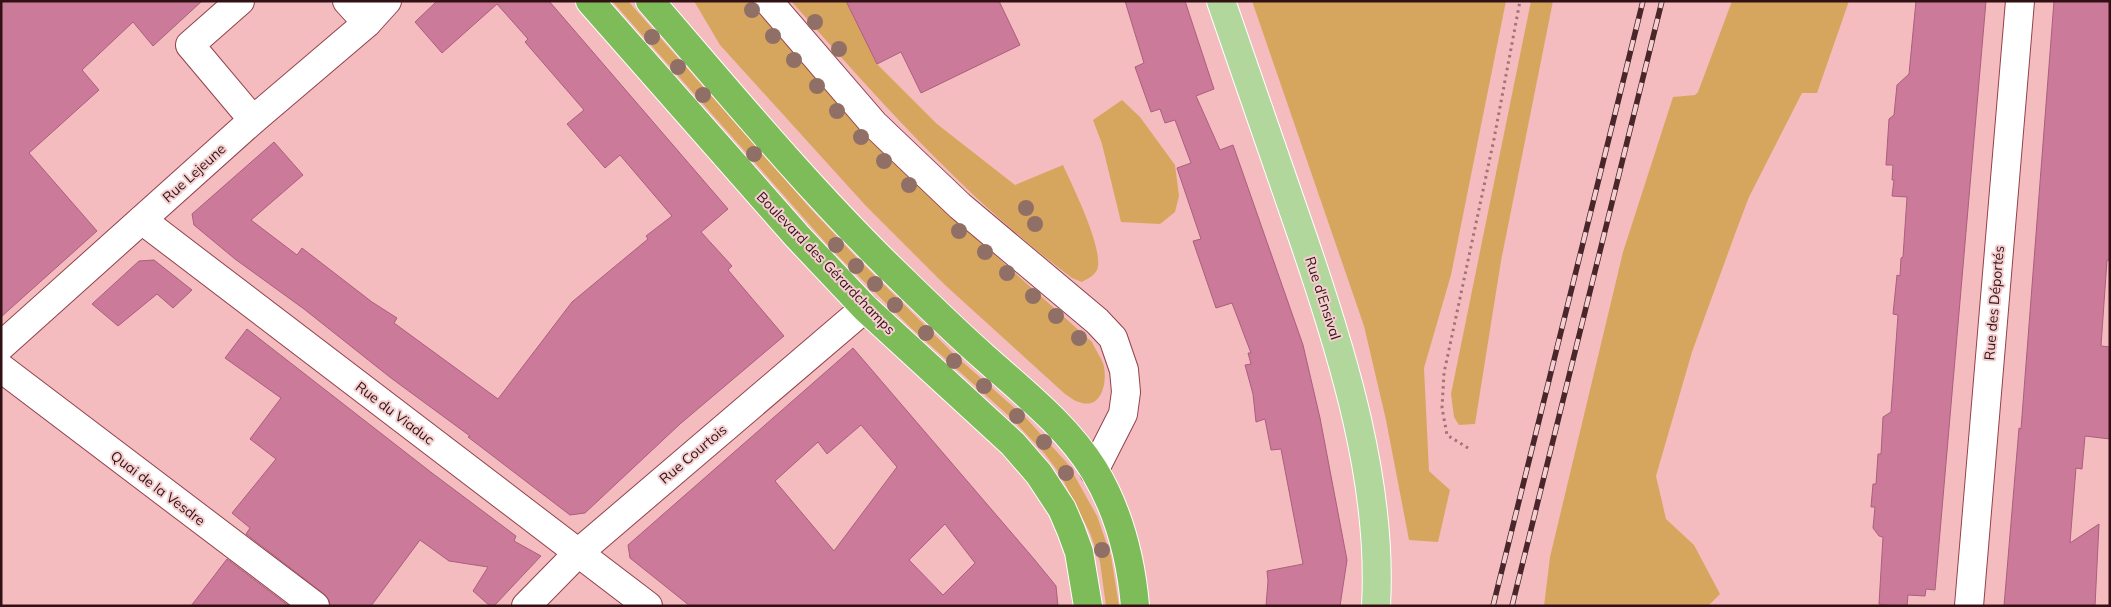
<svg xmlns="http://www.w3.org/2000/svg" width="2111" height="607" font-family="Mulish,sans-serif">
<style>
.green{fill:#d7a65e}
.building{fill:#cb7a9a;stroke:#ac5e7e;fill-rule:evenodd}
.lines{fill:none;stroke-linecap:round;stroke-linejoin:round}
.minor-casing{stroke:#92424b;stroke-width:30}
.major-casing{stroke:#fff;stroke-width:30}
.highway-casing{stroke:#fff;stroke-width:30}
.path{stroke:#a17376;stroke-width:3;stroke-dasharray:2.5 4;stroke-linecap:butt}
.minor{stroke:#fff;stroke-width:28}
.major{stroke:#b2d79c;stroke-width:28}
.highway{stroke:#7ebc5a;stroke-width:28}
.rail-casing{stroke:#49262a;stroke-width:5.5}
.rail{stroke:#f5cfd0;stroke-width:4;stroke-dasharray:11;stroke-linecap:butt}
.tree{fill:#907066}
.labels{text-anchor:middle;stroke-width:4;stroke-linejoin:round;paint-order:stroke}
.street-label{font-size:14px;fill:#321115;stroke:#f5cfd0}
</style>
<rect width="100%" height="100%" fill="#f4bcbf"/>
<g class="green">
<polygon points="612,1 628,1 809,207 859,260 957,357 1026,418 1068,464 1097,516 1111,556 1119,606 1106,606 1100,562 1090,533 1060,474 1045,454 1010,417 911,328 832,250"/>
<path d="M694 1H750L849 116 910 179 1092 342C1095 349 1100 356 1103 363 1108 379 1103 411 1079 402 1074 401 1070 397 1065 394L945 285 866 206 720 45Z"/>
<path d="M791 1H846L877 64 937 124 1015 185 1063 165C1072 185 1105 251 1097 270 1094 276 1087 279 1082 282L1072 278C965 198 879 100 791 1Z"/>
<polygon points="1252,1 1506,1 1451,275 1424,368 1429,471 1450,490 1438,542 1409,540 1386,420 1364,326"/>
<polygon points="1531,1 1553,1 1501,261 1475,424 1459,425 1454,417 1451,394"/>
<polygon points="1732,1 1849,1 1817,93 1802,93 1749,197 1735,234 1692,352 1656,476 1666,519 1694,545 1720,594 1708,606 1544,606 1550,557 1623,252 1673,97 1695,95 1698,92"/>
<polygon points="1122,100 1140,117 1175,165 1179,196 1175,212 1160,224 1121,222 1102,144 1093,120"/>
</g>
<g class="building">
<polygon points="1,1 202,1 153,46 133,22 82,70 99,90 29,153 97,231 1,317"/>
<polygon points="437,1 549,1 728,209 701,232 732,266 728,270 784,336 680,424 585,513 570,515 468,437 470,436 391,378 304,309 235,259 194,225 192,214 274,142 303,175 251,220 297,255 302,248 372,302 397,318 394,323 498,399 572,302 648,239 646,236 672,216 620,155 605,168 567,124 584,110 525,42 528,39 497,4 442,53 415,22"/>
<polygon points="846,1 999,1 1020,45 921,93 901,52 877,64"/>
<polygon points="1125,1 1185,1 1214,89 1196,96 1220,150 1233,145 1303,345 1320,418 1347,560 1340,606 1266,606 1268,581 1267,571 1303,564 1281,449 1271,450 1265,419 1256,422 1253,394 1245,365 1251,364 1248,353 1251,353 1232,303 1216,308 1193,241 1201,239 1177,168 1191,163 1175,120 1165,123 1160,109 1151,112 1135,67 1144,63"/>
<polygon points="1916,1 1986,1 1935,590 1926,589 1925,596 1908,595 1907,606 1894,606 1879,604 1883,537 1879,536 1873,528 1875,507 1871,507 1873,484 1876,484 1878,454 1881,454 1883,417 1891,412 1898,315 1893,314 1897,275 1900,276 1901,258 1903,257 1907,197 1892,196 1894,180 1892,180 1893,165 1886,165 1889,119 1894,115 1897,85 1909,74"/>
<polygon points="2054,1 2110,1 2110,260 2107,260 2101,346 2110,347 2110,439 2085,436 2082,469 2076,468 2070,543 2099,524 2095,606 2004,606 2019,428 2021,429"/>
<polygon points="154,260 192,290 173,308 157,294 118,326 92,304 139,261"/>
<polygon points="247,329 432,473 516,536 514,541 541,556 494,606 490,606 473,591 488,567 449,561 420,540 371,606 330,606 329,600 324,594 246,534 250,528 232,513 276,459 250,439 281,398 225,358"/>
<path d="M853 348 1034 559 1056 586 1058 606H690L630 558 628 545ZM861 425 897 467 834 551 775 481 818 442 827 454ZM945 524 975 563 943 595 909 560Z"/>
<polygon points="227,559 289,606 191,606"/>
</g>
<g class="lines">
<defs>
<g id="minor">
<polyline points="240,1 190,45 253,120"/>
<polyline points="347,1 367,23"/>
<polyline points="768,1 874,124 960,206 1097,321 1113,338 1124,370 1126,392 1123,414 1094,471"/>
<polyline points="142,220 648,606"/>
<polyline points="1,346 253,120 367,23 387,1"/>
<polyline points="1,368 315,606"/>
<polyline points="526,606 578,553 865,308"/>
<polyline points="1969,606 2020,1"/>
</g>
<path id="major" d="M1221 1C1248 81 1277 161 1304 241 1343 355 1383 484 1376 606"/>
<g id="highway">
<polyline points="590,1 797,236 865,308 1013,444 1039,474 1062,509 1071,530 1079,552 1088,606"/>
<path d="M650 1C727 90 802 181 886 264 918 295 950 327 984 357 1023 392 1066 425 1094 470 1118 510 1131 559 1135 606"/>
</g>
</defs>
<use href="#minor" class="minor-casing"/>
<use href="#major" class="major-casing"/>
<use href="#highway" class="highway-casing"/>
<polyline class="path" points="1468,448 1447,435 1442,408 1444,373 1494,139 1520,1"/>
<use href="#minor" class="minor"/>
<use href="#major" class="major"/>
<use href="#highway" class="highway"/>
<defs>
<g id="rail">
<polyline points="1493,606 1643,1"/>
<polyline points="1512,606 1662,1"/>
</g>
</defs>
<use href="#rail" class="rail-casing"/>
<use href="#rail" class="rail"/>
</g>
<g class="tree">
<circle cx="752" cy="10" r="8"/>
<circle cx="815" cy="22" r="8"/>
<circle cx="773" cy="36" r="8"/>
<circle cx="652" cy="37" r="8"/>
<circle cx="839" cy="49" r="8"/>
<circle cx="794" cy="60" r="8"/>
<circle cx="678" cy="67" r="8"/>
<circle cx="817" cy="86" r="8"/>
<circle cx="703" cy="95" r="8"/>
<circle cx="837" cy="111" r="8"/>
<circle cx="861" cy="137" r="8"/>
<circle cx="754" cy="154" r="8"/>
<circle cx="884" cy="161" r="8"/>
<circle cx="909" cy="185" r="8"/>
<circle cx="1026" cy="208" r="8"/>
<circle cx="1035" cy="224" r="8"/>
<circle cx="959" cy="231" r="8"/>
<circle cx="836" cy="245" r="8"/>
<circle cx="985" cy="252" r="8"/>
<circle cx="856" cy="266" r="8"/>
<circle cx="1007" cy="273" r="8"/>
<circle cx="875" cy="284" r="8"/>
<circle cx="1033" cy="296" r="8"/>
<circle cx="895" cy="305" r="8"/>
<circle cx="1056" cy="316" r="8"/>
<circle cx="926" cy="333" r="8"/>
<circle cx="1079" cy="338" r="8"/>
<circle cx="954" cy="361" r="8"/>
<circle cx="984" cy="386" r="8"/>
<circle cx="1017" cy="416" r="8"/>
<circle cx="1044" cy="442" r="8"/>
<circle cx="1066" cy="473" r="8"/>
<circle cx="1102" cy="550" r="8"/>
</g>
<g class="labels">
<g class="street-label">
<text transform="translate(194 173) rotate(-42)" y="5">Rue Lejeune</text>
<text transform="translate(826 263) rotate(46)" y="5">Boulevard des Gérardchamps</text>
<text transform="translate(1323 298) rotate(72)" y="5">Rue d'Ensival</text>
<text transform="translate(1994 303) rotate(-85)" y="5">Rue des Déportés</text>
<text transform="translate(395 413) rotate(37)" y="5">Rue du Viaduc</text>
<text transform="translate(693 454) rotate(-40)" y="5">Rue Courtois</text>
<text transform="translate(158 488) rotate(37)" y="5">Quai de la Vesdre</text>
</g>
</g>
<rect width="2111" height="607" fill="none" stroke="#321115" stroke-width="5"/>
</svg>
